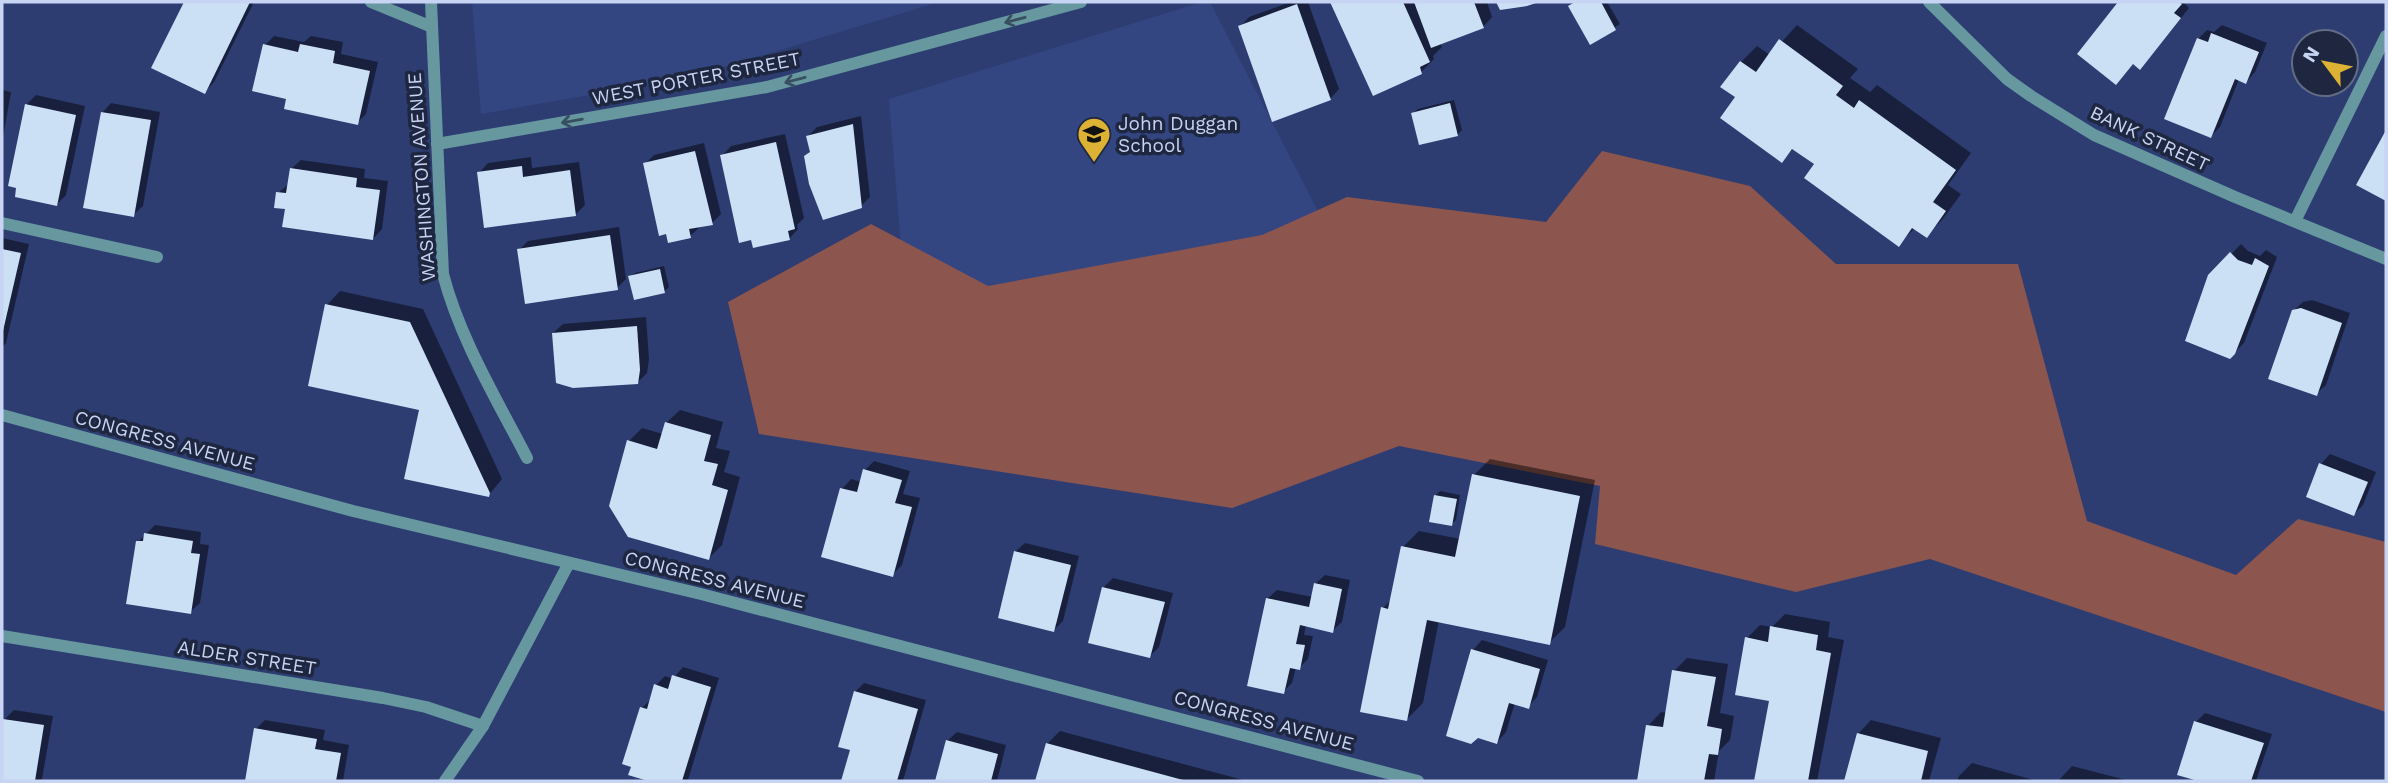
<svg xmlns="http://www.w3.org/2000/svg" width="2388" height="783" font-family="'Work Sans',sans-serif">
<style>
.built{fill:#334682}
.green{fill:#8c554e}
.shadow{fill:#0007}
.building{fill:#cbe0f5}
.lines{fill:none;stroke-linecap:round;stroke-linejoin:round}
.minor{stroke:#6798a0;stroke-width:12}
.oneway{stroke:#384f61}
.labels{text-anchor:middle;stroke-width:7;stroke-linejoin:round;paint-order:stroke}
.street-label{font-size:19px;fill:#c8d4f4;stroke:#1e273f}
.poi-label{font-size:19px;fill:#c8d4f4;stroke:#1e273f;text-anchor:start}
</style>
<rect width="100%" height="100%" fill="#2d3d72"/>
<g class="built">
<polygon points="472,2 939,2 687,78 481,114"/>
<polygon points="1202,2 1210,2 1355,283 910,357 889,99"/>
</g>
<polygon class="green" points="1602,151 1750,186 1836,264 2018,264 2087,521 2236,575 2298,519 2386,542 2386,712 1930,559 1796,592 1595,544 1600,486 1399,446 1232,508 759,434 728,302 871,224 988,286 1262,235 1347,197 1546,222"/>
<g class="shadow">
<polygon points="186,2 254,2 214,82 205,92 154,67"/>
<polygon points="1291,2 1308,2 1339,89 1330,99 1240,27 1249,17"/>
<polygon points="1332,2 1487,2 1492,17 1483,27 1440,43 1442,47 1433,56 1434,59 1421,72 1374,94"/>
<polygon points="1575,2 1607,2 1620,24 1591,42 1570,6"/>
<polygon points="2120,2 2183,2 2189,8 2149,58 2134,62"/>
<polygon points="1797,25 1858,69 1850,78 1870,92 1877,85 1971,153 1948,185 1961,194 1942,220 1926,236 1915,228 1898,245 1816,164 1794,148 1782,160 1738,97 1723,86 1741,62 1757,46 1770,55"/>
<polygon points="2222,25 2267,43 2255,72 2246,82 2239,79 2220,127 2211,136 2198,39 2207,30 2214,32"/>
<polygon points="274,36 304,42 311,36 343,42 341,54 378,62 366,114 357,123 288,97 265,45"/>
<polygon points="2,90 11,92 2,143"/>
<polygon points="36,95 85,106 66,195 57,204 18,187 27,104"/>
<polygon points="1454,100 1462,130 1457,135 1413,113 1418,109"/>
<polygon points="111,103 160,112 143,206 133,215 102,113"/>
<polygon points="861,116 870,197 861,206 811,151 808,136 817,127"/>
<polygon points="785,134 804,218 797,225 798,229 789,239 722,156 731,146"/>
<polygon points="704,143 721,214 712,223 700,227 690,236 645,164 654,155"/>
<polygon points="531,157 532,168 579,162 585,205 576,214 479,173 488,163"/>
<polygon points="301,160 365,169 364,178 388,181 382,229 373,239 278,193 289,184 291,169"/>
<polygon points="619,227 626,279 617,288 519,250 528,241"/>
<polygon points="2,238 29,244 6,343 2,348"/>
<polygon points="2241,244 2248,251 2260,256 2266,250 2277,257 2244,343 2230,357 2210,276"/>
<polygon points="664,266 669,287 665,291 630,277 635,273"/>
<polygon points="340,291 423,309 502,479 488,496 421,408 327,305"/>
<polygon points="2312,300 2350,313 2326,385 2316,394 2293,311 2303,302"/>
<polygon points="646,317 649,359 647,373 638,382 553,333 563,324"/>
<polygon points="680,410 723,422 716,448 730,451 724,472 740,477 722,545 709,558 629,441 642,428 663,434 666,423"/>
<polygon points="2330,454 2376,472 2363,505 2354,514 2308,496 2321,464"/>
<polygon points="1490,459 1595,480 1565,627 1549,643 1439,620 1423,703 1407,719 1383,608 1392,599 1403,547 1419,531 1461,539 1474,475"/>
<polygon points="874,461 910,471 903,494 920,498 902,565 892,575 842,489 851,479 861,482 865,470"/>
<polygon points="1440,491 1460,495 1456,520 1451,524 1436,495"/>
<polygon points="155,525 201,532 200,544 209,545 200,603 190,612 138,542"/>
<polygon points="1025,543 1079,556 1063,621 1054,630 1015,552"/>
<polygon points="1325,575 1350,580 1342,622 1332,631 1306,625 1304,635 1313,636 1308,659 1299,668 1296,667 1292,683 1283,692 1267,599 1277,590 1313,597 1315,584"/>
<polygon points="1113,578 1173,593 1159,647 1150,656 1103,588"/>
<polygon points="1785,614 1830,622 1828,637 1844,640 1817,781 1756,781 1771,700 1747,638 1760,625 1772,627"/>
<polygon points="1482,640 1548,660 1537,697 1528,707 1515,703 1506,732 1497,742 1473,650"/>
<polygon points="1687,658 1728,664 1720,713 1734,716 1730,740 1719,751 1714,781 1639,781 1648,726 1661,712 1667,713 1674,671"/>
<polygon points="683,667 719,678 688,780 654,781 630,774 642,708 651,699 656,685 665,676 673,679"/>
<polygon points="864,683 926,700 903,781 843,781 852,749 855,692"/>
<polygon points="14,710 53,716 42,779 40,781 2,781 2,736 4,720"/>
<polygon points="2205,713 2272,734 2256,781 2204,781 2179,773 2196,722"/>
<polygon points="265,720 325,730 323,740 349,745 343,781 246,781 256,729"/>
<polygon points="1871,720 1941,738 1929,781 1846,781 1858,734"/>
<polygon points="1060,731 1247,781 1037,781 1047,744"/>
<polygon points="957,732 1006,745 997,781 937,781 947,741"/>
<polygon points="1972,763 2038,781 1957,781 1959,776"/>
<polygon points="2072,766 2130,781 2058,781"/>
</g>
<g class="building">
<polygon points="184,2 250,2 205,94 151,68"/>
<polygon points="1330,2 1403,2 1430,62 1420,67 1422,74 1373,96"/>
<polygon points="1414,2 1474,2 1484,28 1431,48"/>
<polygon points="1496,2 1539,2 1527,6 1500,10"/>
<polygon points="1575,2 1601,2 1616,30 1590,45 1568,6"/>
<polygon points="2118,2 2179,2 2182,4 2174,13 2181,18 2140,70 2133,64 2116,85 2077,54"/>
<polygon points="1297,4 1331,100 1272,122 1238,26"/>
<polygon points="2211,33 2259,52 2246,84 2235,79 2211,138 2164,119 2197,38 2208,42"/>
<polygon points="1779,39 1843,86 1836,95 1854,108 1859,100 1956,170 1933,202 1946,211 1927,238 1912,228 1899,247 1804,178 1814,164 1792,149 1782,163 1720,118 1735,97 1720,87 1740,61 1756,72"/>
<polygon points="263,44 298,52 300,44 335,51 333,63 370,71 358,125 284,109 286,99 252,91"/>
<polygon points="1450,103 1458,136 1419,145 1411,113"/>
<polygon points="25,104 76,115 57,206 15,197 16,188 8,186"/>
<polygon points="101,112 151,120 134,217 83,208"/>
<polygon points="853,124 862,208 823,220 809,184 804,156 810,152 806,136"/>
<polygon points="2386,130 2386,201 2356,185"/>
<polygon points="776,142 795,229 788,231 790,240 753,248 751,240 739,243 720,155"/>
<polygon points="695,151 713,225 689,229 691,238 668,243 666,234 659,236 643,163"/>
<polygon points="522,166 523,177 570,170 576,216 484,228 477,172"/>
<polygon points="290,168 357,178 356,187 380,190 373,240 282,227 285,209 274,208 276,192 286,193"/>
<polygon points="610,235 618,290 525,304 517,249"/>
<polygon points="2,249 21,253 3,331 2,331"/>
<polygon points="2230,252 2238,260 2252,265 2255,258 2269,266 2235,354 2230,359 2185,341 2208,275"/>
<polygon points="660,269 665,293 634,300 628,276"/>
<polygon points="325,304 410,322 490,493 489,497 404,479 419,410 308,386"/>
<polygon points="2301,308 2342,323 2317,396 2268,379 2292,310"/>
<polygon points="637,326 640,370 638,384 573,388 556,383 552,333"/>
<polygon points="665,422 711,435 704,461 718,464 712,485 728,490 709,560 628,537 609,506 627,440 657,449"/>
<polygon points="2319,463 2368,482 2354,516 2306,497"/>
<polygon points="863,469 902,480 895,503 912,507 893,577 821,557 840,488 857,492"/>
<polygon points="1472,474 1580,496 1550,645 1427,620 1407,721 1360,712 1381,607 1388,609 1401,546 1455,557"/>
<polygon points="1434,495 1457,499 1452,526 1429,522"/>
<polygon points="144,533 193,541 191,553 200,554 191,614 126,604 136,541 143,541"/>
<polygon points="1014,551 1071,565 1054,632 998,618"/>
<polygon points="1314,583 1342,589 1333,633 1300,625 1296,644 1305,645 1300,670 1290,668 1284,694 1247,686 1266,598 1309,607"/>
<polygon points="1102,587 1165,602 1150,658 1088,643"/>
<polygon points="1770,626 1818,635 1816,650 1831,653 1808,781 1754,781 1769,701 1735,695 1745,637 1768,642"/>
<polygon points="1471,649 1540,669 1529,709 1509,703 1497,744 1478,738 1471,744 1446,736"/>
<polygon points="1672,670 1716,677 1707,726 1722,729 1718,755 1709,754 1704,781 1637,781 1646,725 1663,727"/>
<polygon points="672,675 711,687 682,781 648,781 628,775 631,767 622,764 640,707 647,709 654,684 668,689"/>
<polygon points="854,691 918,709 897,781 841,781 850,750 838,747"/>
<polygon points="3,719 44,725 35,781 2,781"/>
<polygon points="2194,721 2264,743 2251,781 2198,781 2177,775"/>
<polygon points="254,728 317,739 315,749 341,753 336,781 245,781"/>
<polygon points="1857,733 1928,751 1921,781 1844,781"/>
<polygon points="946,740 998,754 991,781 935,781"/>
<polygon points="1046,743 1183,780 1183,781 1035,781"/>
</g>
<g class="lines">
<g class="minor">
<polyline points="371,2 432,27"/>
<path d="M431 2 443 274C460 339 496 398 527 458"/>
<polyline points="1929,2 2007,79 2031,96 2094,135 2235,197 2386,259"/>
<polyline points="437,144 767,87 1081,2"/>
<polyline points="2295,221 2386,36"/>
<polyline points="2,223 157,257"/>
<polyline points="2,415 353,511 701,594 1418,781"/>
<polyline points="2,636 383,698 426,707 483,726"/>
<polyline points="445,781 483,726 569,563"/>
</g>
</g>
<defs><path id="oneway-shaft" d="M-6 0H5M1.5-3L5.5 0L1.5 3" fill="none" stroke-width="1.6" stroke-linecap="round" stroke-linejoin="round" transform="scale(1.75)"/></defs>
<g class="oneway">
<use href="#oneway-shaft" transform="translate(1015 20) rotate(165)"/>
<use href="#oneway-shaft" transform="translate(795 80) rotate(165)"/>
<use href="#oneway-shaft" transform="translate(572 121) rotate(170)"/>
</g>
<defs>
<symbol id="school-pin" viewBox="-11 -11 22 30"><path d="M0 17L-7.5 6A9.5 9.5 0 1 1 7.5 6Z" fill="#ddb133" stroke="#1e273f"/><path d="M0-5L7-2L0 1L-7-2ZM-4 1L0 2.5L4 1V4Q0 6-4 4Z" fill="#111"/></symbol>
</defs>
<g fill-rule="evenodd">
<use href="#school-pin" x="1075" y="115" width="38" height="52"/>
</g>
<g class="labels">
<g class="street-label">
<text transform="translate(696 78) rotate(-11)" y="7">WEST PORTER STREET</text>
<text transform="translate(2150 138) rotate(25)" y="7">BANK STREET</text>
<text transform="translate(421 177) rotate(-94)" y="7">WASHINGTON AVENUE</text>
<text transform="translate(165 440) rotate(15)" y="7">CONGRESS AVENUE</text>
<text transform="translate(715 579) rotate(14)" y="7">CONGRESS AVENUE</text>
<text transform="translate(247 657) rotate(9)" y="7">ALDER STREET</text>
<text transform="translate(1264 720) rotate(15)" y="7">CONGRESS AVENUE</text>
</g>
<g class="poi-label">
<text x="1118" y="130">John Duggan<tspan x="1118" dy="22">School</tspan></text>
</g>
</g>
<rect width="2388" height="783" fill="none" stroke="#c8d4f4" stroke-width="7"/>
<g transform="translate(2325 63) rotate(302)"><circle r="33" fill="#1e273f" stroke="#626c87" stroke-width="2"/>
<path d="M0-5L12 26L0 18L-12 26Z" fill="#ddb133"/>
<text y="-10" font-size="19" font-weight="bold" text-anchor="middle" fill="#c8d4f4">N</text>
</g>
</svg>
